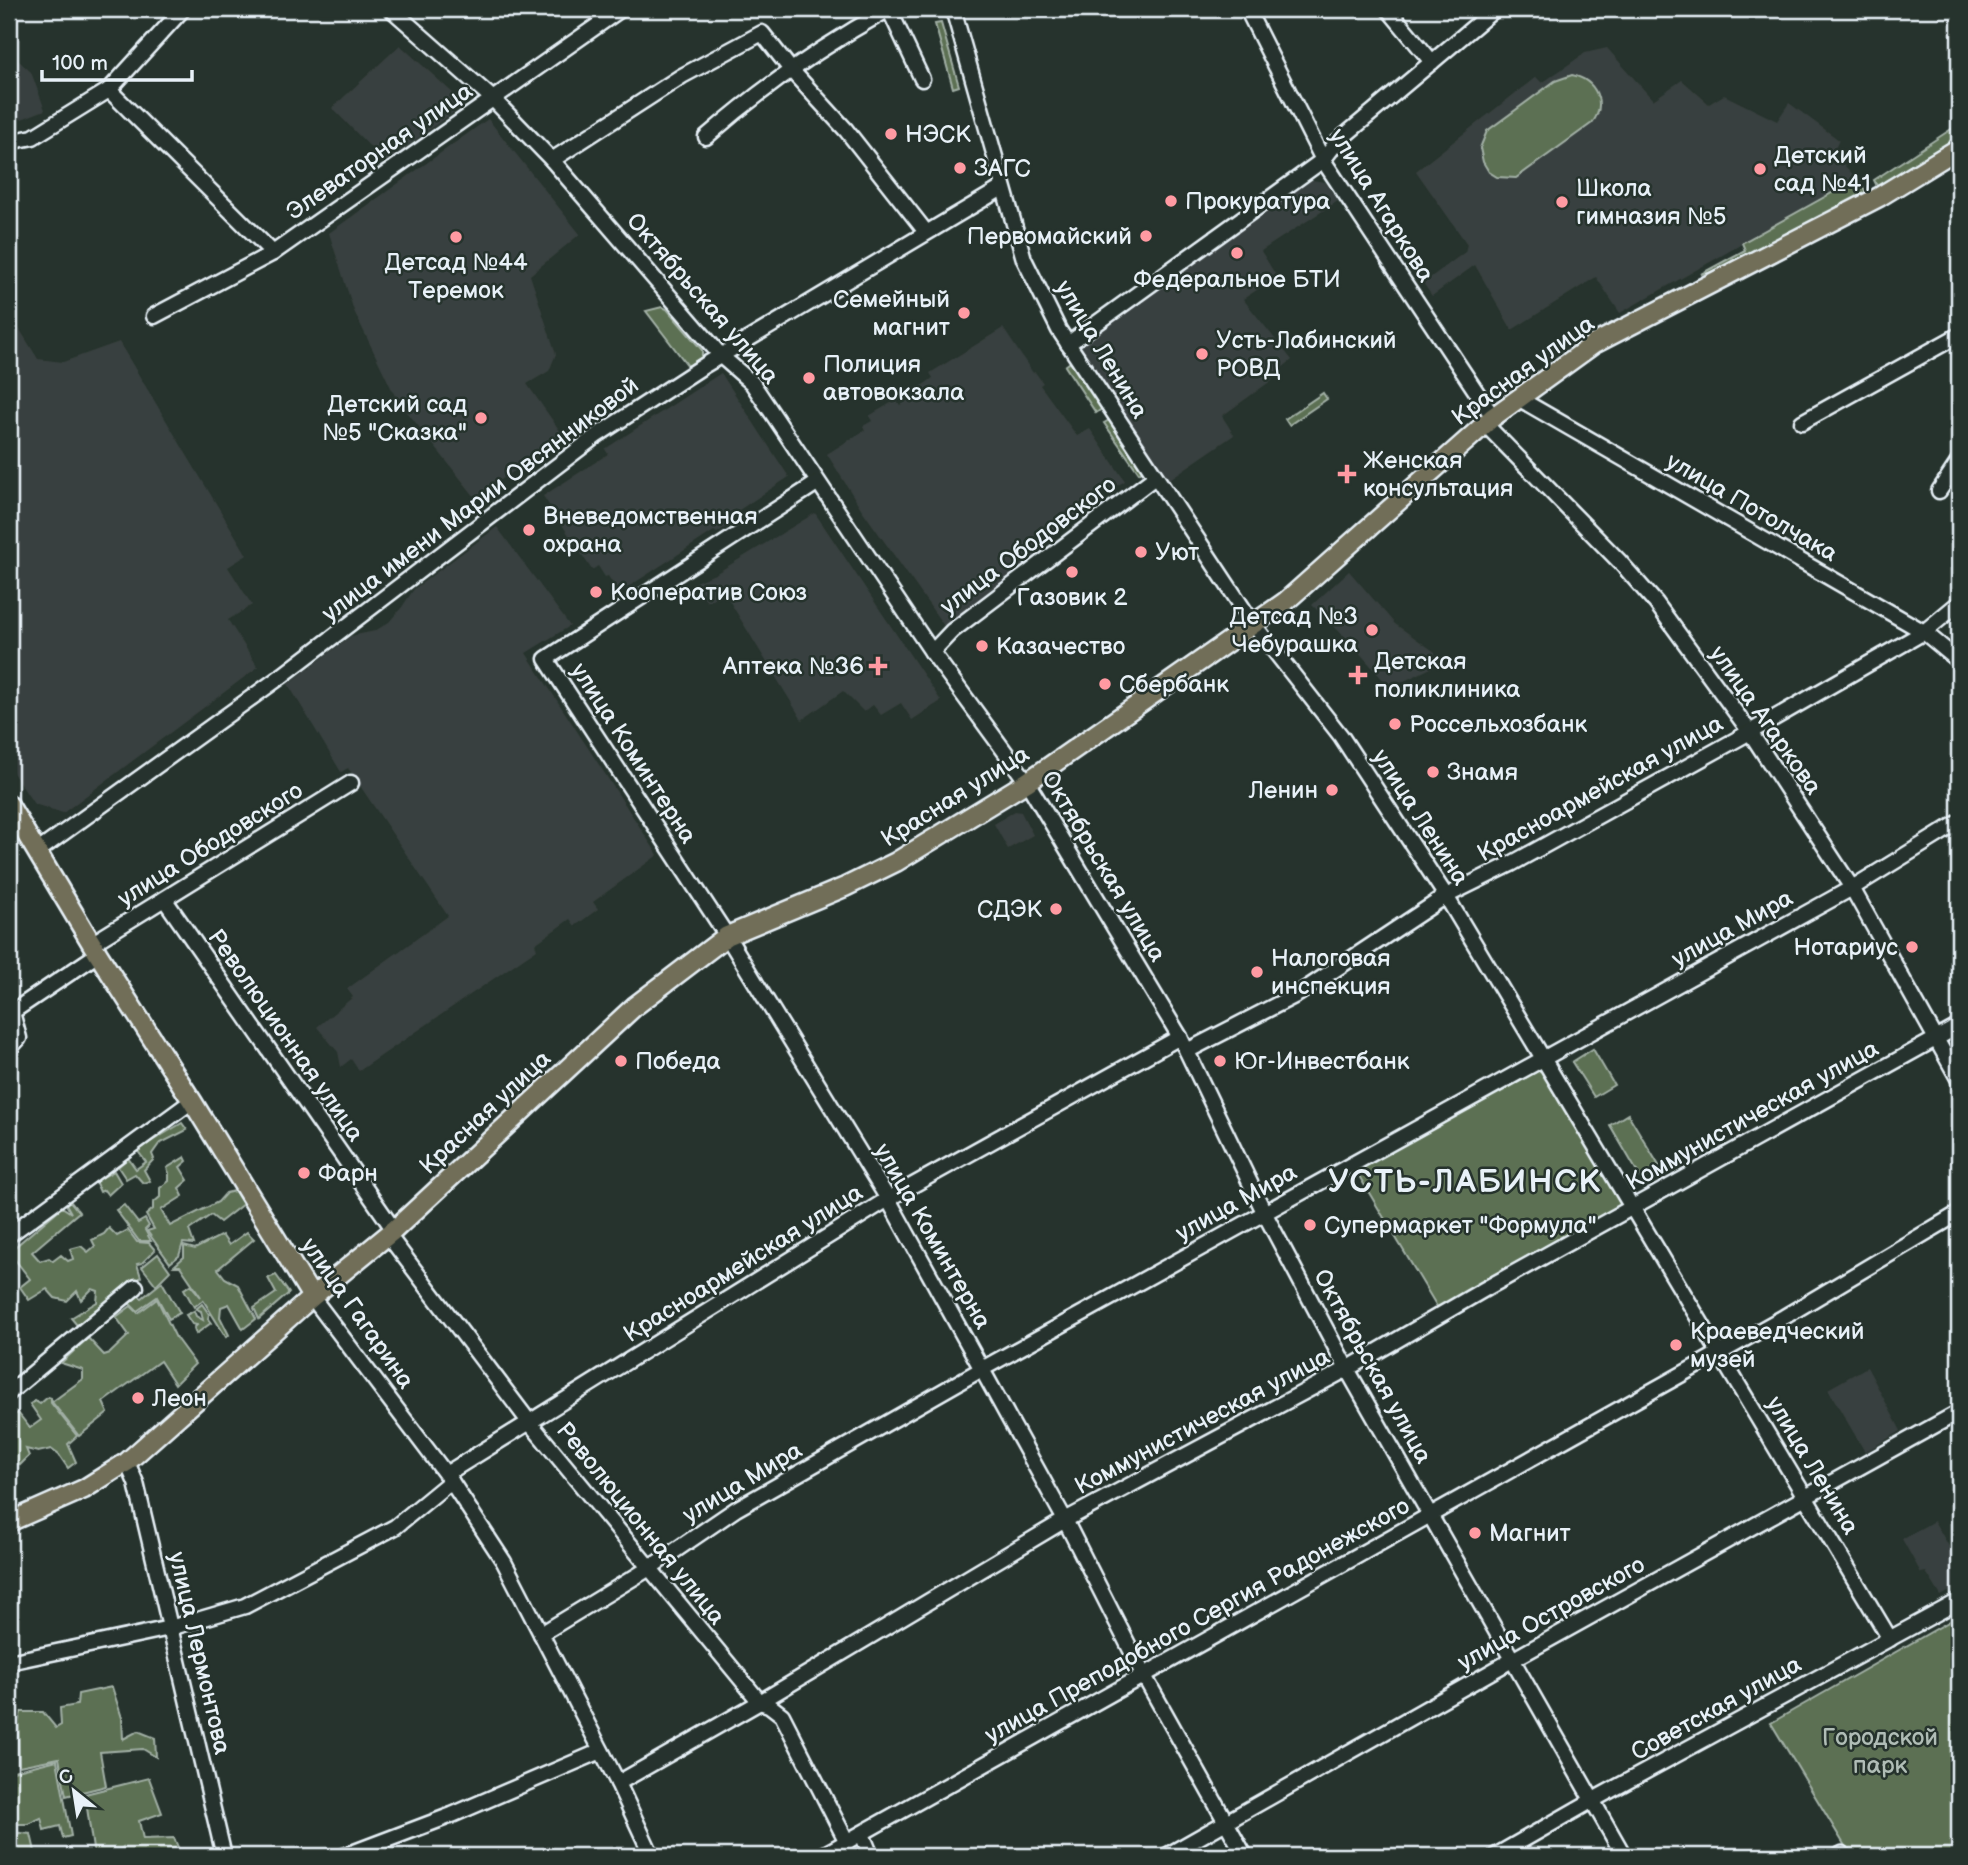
<svg xmlns="http://www.w3.org/2000/svg" width="1968" height="1865" font-family="'Balsamiq Sans',sans-serif">
<style>
.built{fill:#39403f}
.green{fill:#5c7053;stroke:#a2b0a6;stroke-width:2}
.lines{fill:none;stroke-linecap:round;stroke-linejoin:round}
.minor-casing{stroke:#e8f1f8;stroke-width:19}
.major-casing{stroke:#e8f1f8;stroke-width:23}
.minor{stroke:#26332d;stroke-width:14}
.major{stroke:#716e59;stroke-width:18}
.poi-dot{fill:#ff9aa2;stroke:#26332d;stroke-width:2.5}
.labels{text-anchor:middle;stroke-width:5;stroke-linejoin:round;paint-order:stroke}
.poi-label{font-size:24px;fill:#e8f1f8;stroke:#26332d;text-anchor:start}
.street-label{font-size:24px;fill:#e8f1f8;stroke:#26332d}
.park-label{font-size:24px;fill:#b0bdb6;stroke:#26332d}
.district-label{font-size:32px;font-weight:bold;letter-spacing:2px;fill:#e8f1f8;stroke:#26332d}
</style>
<rect width="100%" height="100%" fill="#26332d"/>
<filter id="ink" filterUnits="userSpaceOnUse"><feTurbulence type="fractalNoise" baseFrequency=".0143" numOctaves="2"/><feDisplacementMap in="SourceGraphic" scale="14" xChannelSelector="R" yChannelSelector="G"/><feConvolveMatrix kernelMatrix="1 2 1 2 8 2 1 2 1" color-interpolation-filters="sRGB"/></filter>
<g filter="url(#ink)">
<g class="built">
<polygon points="400,45 465,104 385,162 332,108"/>
<polygon points="1607,48 1653,100 1682,80 1709,104 1724,95 1777,121 1789,103 1839,140 1833,153 1857,179 1620,313 1596,277 1512,330 1475,265 1432,296 1423,283 1465,252 1467,244 1416,171 1536,77 1542,83 1585,53"/>
<polygon points="9,52 31,72 45,110 14,122 16,128 9,131"/>
<polygon points="488,119 580,234 530,275 556,354 549,371 527,384 565,438 475,497 396,398 354,311 329,233"/>
<polygon points="1312,180 1325,182 1338,201 1261,251 1277,277 1243,299 1292,360 1273,375 1275,378 1222,416 1234,435 1164,483 1082,360 1082,345 1213,248"/>
<polygon points="9,312 38,359 63,362 119,342 247,555 228,567 252,605 228,620 258,667 63,813 34,804 9,767"/>
<polygon points="1003,328 1033,373 1035,372 1043,383 1040,385 1077,436 1090,429 1125,481 1101,495 1096,501 1043,541 1042,550 944,626 862,510 827,454 865,430 863,426 872,421 869,416 896,400 900,405 918,394 916,390 933,378 930,373"/>
<polygon points="721,373 789,477 736,512 739,518 717,533 714,531 619,593 608,576 605,577 598,566 592,570 543,496 608,454 605,449"/>
<polygon points="815,513 941,701 912,720 901,703 881,715 873,705 864,712 843,691 802,720 724,592 707,602 695,582 715,574"/>
<polygon points="497,527 570,626 526,653 658,855 593,902 598,909 575,926 570,919 535,944 537,949 359,1071 351,1059 341,1067 338,1052 317,1027 353,997 347,989 448,916 348,768 341,772 288,684 351,636 375,631 389,622 402,607 414,589"/>
<polygon points="1349,571 1395,624 1435,652 1435,666 1390,688 1351,643 1312,605"/>
<polygon points="1015,811 1021,812 1033,835 1008,849 994,824"/>
<polygon points="1867,1367 1901,1431 1865,1452 1828,1389"/>
<polygon points="1934,1521 1959,1563 1959,1586 1941,1596 1926,1572 1921,1573 1902,1539"/>
</g>
<g class="green">
<polygon points="941,23 959,86 953,88 935,24"/>
<path d="M1572 75C1596 80 1607 104 1592 123L1516 178 1497 177 1489 172 1483 162 1480 148 1487 131 1555 81Z"/>
<polygon points="1959,124 1959,139 1878,188 1874,180"/>
<polygon points="1857,179 1868,195 1720,271 1701,274 1745,250 1742,243"/>
<polygon points="662,307 667,309 702,350 702,357 688,366 646,311"/>
<polygon points="1072,361 1103,408 1096,413 1065,366"/>
<polygon points="1323,393 1327,399 1289,425 1285,419"/>
<polygon points="1111,419 1143,470 1139,473 1104,423"/>
<polygon points="1593,1049 1614,1085 1594,1097 1572,1062"/>
<polygon points="1543,1068 1626,1204 1439,1310 1356,1171"/>
<polygon points="1628,1114 1661,1169 1642,1180 1610,1125"/>
<polygon points="182,1123 187,1130 159,1144 152,1154 154,1159 144,1170 150,1181 143,1183 135,1174 126,1179 118,1167 128,1158 136,1169 146,1162 137,1150"/>
<polygon points="185,1157 187,1161 180,1167 188,1180 179,1188 183,1196 161,1210 170,1226 218,1202 226,1193 235,1191 243,1204 220,1222 211,1215 189,1230 194,1244 183,1243 179,1256 170,1263 147,1231 154,1229 146,1215 153,1209 153,1203 160,1197 160,1188 169,1181 169,1173 167,1168"/>
<polygon points="114,1171 121,1183 108,1195 104,1190 100,1192 95,1181"/>
<polygon points="70,1201 79,1212 32,1252 40,1261 49,1258 53,1261 61,1255 68,1261 73,1259 70,1249 81,1246 88,1252 95,1246 92,1240 104,1234 109,1228 117,1236 128,1230 137,1242 149,1243 155,1250 142,1263 137,1264 141,1277 81,1330 71,1318 97,1302 98,1291 92,1289 81,1300 77,1291 67,1301 55,1298 47,1289 29,1300 20,1287 30,1279 9,1252 62,1207 71,1213 66,1204"/>
<polygon points="124,1205 138,1223 145,1219 149,1226 145,1230 151,1241 139,1241 116,1210"/>
<polygon points="247,1232 254,1239 218,1269 225,1278 238,1285 256,1319 243,1329 229,1304 221,1307 220,1317 229,1335 226,1337 203,1300 194,1307 184,1289 191,1285 201,1297 180,1266 174,1266 184,1257 184,1246 195,1249 222,1235 229,1245"/>
<polygon points="158,1254 170,1271 156,1285 142,1267"/>
<polygon points="276,1275 289,1293 259,1319 254,1308 276,1293 268,1278"/>
<polygon points="162,1282 180,1313 169,1319 157,1297 137,1311 129,1303 137,1295 142,1298"/>
<polygon points="157,1299 176,1338 195,1364 175,1384 160,1361 103,1402 108,1413 79,1436 52,1402 83,1379 83,1370 61,1363 88,1338 104,1355 110,1353 129,1335 116,1317 131,1306 138,1313"/>
<polygon points="202,1304 209,1314 208,1319 211,1323 196,1334 194,1328 197,1325 192,1324 186,1315 194,1311 196,1316 203,1320 201,1311 196,1309"/>
<polygon points="48,1397 51,1398 51,1403 77,1436 68,1444 76,1462 68,1468 59,1455 51,1449 38,1452 26,1449 29,1456 20,1465 9,1455 9,1417 18,1413 30,1428 41,1420 30,1404 35,1401 40,1404"/>
<polygon points="1959,1616 1959,1856 1851,1856 1771,1723"/>
<polygon points="112,1687 122,1718 123,1739 138,1731 155,1738 156,1757 143,1749 100,1752 106,1786 66,1796 59,1758 19,1766 18,1722 21,1712 43,1712 56,1728 61,1725 60,1708 77,1705 78,1694"/>
<polygon points="57,1760 71,1836 63,1838 60,1826 44,1830 41,1818 28,1824 16,1824 9,1798 9,1772"/>
<polygon points="149,1778 162,1813 139,1821 143,1839 174,1838 181,1854 174,1856 125,1856 124,1852 124,1856 118,1856 124,1852 123,1847 112,1856 94,1856 85,1794"/>
<polygon points="10,1832 31,1834 36,1856 9,1856"/>
</g>
<g class="lines">
<defs>
<g id="minor">
<polyline points="391,9 493,99 552,160 721,356 752,383 932,652 1027,782 1180,1037 1264,1212 1347,1369 1624,1856"/>
<polyline points="889,9 922,79"/>
<polyline points="953,9 1024,259 1059,330 1254,625 1341,736 1446,896 1890,1639"/>
<polyline points="1247,9 1323,160 1493,417"/>
<polyline points="1388,9 1432,62"/>
<polyline points="109,90 273,253"/>
<path d="M706 137C762 88 824 45 889 9"/>
<polyline points="9,142 33,137 109,90 183,9"/>
<polyline points="552,160 682,76 762,33 792,71 846,130 926,232"/>
<polyline points="154,316 273,253 621,9"/>
<polyline points="1068,344 1323,160 1337,142 1495,9"/>
<polyline points="1518,398 1924,632 1959,661"/>
<polyline points="1802,422 1959,335"/>
<polyline points="1485,424 1620,562 1656,603 1750,732 1852,888 1959,1080"/>
<polyline points="817,483 546,659 727,936 888,1199 1065,1520 1143,1674 1245,1856"/>
<polyline points="1939,491 1959,461"/>
<polyline points="932,652 952,631 1155,477"/>
<polyline points="38,851 283,675 596,436 705,365 1002,188"/>
<polyline points="165,900 394,1230"/>
<polyline points="93,943 351,783"/>
<polyline points="9,1049 19,1038 12,1012 98,954"/>
<polyline points="1187,1051 1298,994 1446,896 1511,864 1750,732 1924,632 1959,603"/>
<polyline points="9,1235 192,1101"/>
<polyline points="388,1235 530,1423 760,1702 769,1705 782,1715 847,1842"/>
<polyline points="312,1297 451,1481 504,1562 618,1783 652,1856"/>
<polyline points="9,1393 136,1287"/>
<polyline points="127,1462 136,1483 224,1856"/>
<polyline points="446,1474 888,1199 1180,1037"/>
<polyline points="541,1634 648,1569 736,1509 982,1369 1852,888 1959,822"/>
<polyline points="9,1662 170,1628 245,1606 395,1527 451,1481"/>
<polyline points="618,1783 760,1702 1065,1520 1347,1369 1485,1289 1959,1026"/>
<polyline points="862,1834 871,1856"/>
<polyline points="344,1856 452,1815 601,1751"/>
<polyline points="821,1856 1784,1317 1959,1213"/>
<polyline points="1166,1856 1512,1660 1959,1412"/>
<polyline points="1495,1856 1593,1800 1959,1601"/>
<polyline points="1838,1856 1842,1854 1844,1856"/>
</g>
<g id="major">
<polyline points="9,805 98,954 192,1101 312,1297"/>
<polyline points="9,1522 84,1489 127,1462 312,1297 394,1230 635,1006 727,936 845,887 896,862 1027,782 1285,602 1493,417 1594,344 1879,197 1959,148"/>
</g>
</defs>
<use href="#minor" class="minor-casing"/>
<use href="#major" class="major-casing"/>
<use href="#minor" class="minor"/>
<use href="#major" class="major"/>
</g>
</g>
<g class="poi-dot">
<circle cx="891" cy="134" r="7"/>
<circle cx="960" cy="168" r="7"/>
<circle cx="1760" cy="169" r="7"/>
<circle cx="1171" cy="201" r="7"/>
<circle cx="1562" cy="202" r="7"/>
<circle cx="1146" cy="236" r="7"/>
<circle cx="456" cy="237" r="7"/>
<circle cx="1237" cy="253" r="7"/>
<circle cx="964" cy="313" r="7"/>
<circle cx="1202" cy="354" r="7"/>
<circle cx="809" cy="378" r="7"/>
<circle cx="481" cy="418" r="7"/>
<path d="M1343.5 463.5h7v7h7v7h-7v7h-7v-7h-7v-7h7z"/>
<circle cx="529" cy="530" r="7"/>
<circle cx="1141" cy="552" r="7"/>
<circle cx="1072" cy="572" r="7"/>
<circle cx="596" cy="592" r="7"/>
<circle cx="1372" cy="630" r="7"/>
<circle cx="982" cy="646" r="7"/>
<path d="M874.5 655.5h7v7h7v7h-7v7h-7v-7h-7v-7h7z"/>
<path d="M1354.5 664.5h7v7h7v7h-7v7h-7v-7h-7v-7h7z"/>
<circle cx="1105" cy="684" r="7"/>
<circle cx="1395" cy="724" r="7"/>
<circle cx="1433" cy="772" r="7"/>
<circle cx="1332" cy="790" r="7"/>
<circle cx="1056" cy="909" r="7"/>
<circle cx="1912" cy="947" r="7"/>
<circle cx="1257" cy="972" r="7"/>
<circle cx="621" cy="1061" r="7"/>
<circle cx="1220" cy="1061" r="7"/>
<circle cx="304" cy="1173" r="7"/>
<circle cx="1310" cy="1225" r="7"/>
<circle cx="1676" cy="1345" r="7"/>
<circle cx="138" cy="1398" r="7"/>
<circle cx="1475" cy="1533" r="7"/>
</g>
<g class="labels">
<g class="poi-label">
<text x="905" y="142">НЭСК</text>
<text x="1774" y="163">Детский<tspan x="1774" dy="28">сад №41</tspan></text>
<text x="974" y="176">ЗАГС</text>
<text x="1576" y="196">Школа<tspan x="1576" dy="28">гимназия №5</tspan></text>
<text x="1185" y="209">Прокуратура</text>
<text x="1132" y="244" text-anchor="end">Первомайский</text>
<text x="456" y="270" text-anchor="middle">Детсад №44<tspan x="456" dy="28">Теремок</tspan></text>
<text x="1237" y="287" text-anchor="middle">Федеральное БТИ</text>
<text x="950" y="307" text-anchor="end">Семейный<tspan x="950" dy="28">магнит</tspan></text>
<text x="1216" y="348">Усть-Лабинский<tspan x="1216" dy="28">РОВД</tspan></text>
<text x="823" y="372">Полиция<tspan x="823" dy="28">автовокзала</tspan></text>
<text x="467" y="412" text-anchor="end">Детский сад<tspan x="467" dy="28">№5 "Сказка"</tspan></text>
<text x="1363" y="468">Женская<tspan x="1363" dy="28">консультация</tspan></text>
<text x="543" y="524">Вневедомственная<tspan x="543" dy="28">охрана</tspan></text>
<text x="1155" y="560">Уют</text>
<text x="610" y="600">Кооператив Союз</text>
<text x="1072" y="605" text-anchor="middle">Газовик 2</text>
<text x="1358" y="624" text-anchor="end">Детсад №3<tspan x="1358" dy="28">Чебурашка</tspan></text>
<text x="996" y="654">Казачество</text>
<text x="1374" y="669">Детская<tspan x="1374" dy="28">поликлиника</tspan></text>
<text x="864" y="674" text-anchor="end">Аптека №36</text>
<text x="1119" y="692">Сбербанк</text>
<text x="1409" y="732">Россельхозбанк</text>
<text x="1447" y="780">Знамя</text>
<text x="1318" y="798" text-anchor="end">Ленин</text>
<text x="1042" y="917" text-anchor="end">СДЭК</text>
<text x="1898" y="955" text-anchor="end">Нотариус</text>
<text x="1271" y="966">Налоговая<tspan x="1271" dy="28">инспекция</tspan></text>
<text x="635" y="1069">Победа</text>
<text x="1234" y="1069">Юг-Инвестбанк</text>
<text x="318" y="1181">Фарн</text>
<text x="1324" y="1233">Супермаркет "Формула"</text>
<text x="1690" y="1339">Краеведческий<tspan x="1690" dy="28">музей</tspan></text>
<text x="152" y="1406">Леон</text>
<text x="1489" y="1541">Магнит</text>
</g>
<g class="street-label">
<text transform="translate(379 151) rotate(-35)" y="8">Элеваторная улица</text>
<text transform="translate(1382 205) rotate(58)" y="8">улица Агаркова</text>
<text transform="translate(703 298) rotate(49)" y="8">Октябрьская улица</text>
<text transform="translate(1102 349) rotate(59)" y="8">улица Ленина</text>
<text transform="translate(1523 370) rotate(-36)" y="8">Красная улица</text>
<text transform="translate(480 499) rotate(-37)" y="8">улица имени Марии Овсянниковой</text>
<text transform="translate(1752 507) rotate(30)" y="8">улица Потолчака</text>
<text transform="translate(1028 545) rotate(-37)" y="8">улица Ободовского</text>
<text transform="translate(1766 720) rotate(55)" y="8">улица Агаркова</text>
<text transform="translate(634 753) rotate(57)" y="8">улица Коминтерна</text>
<text transform="translate(1600 788) rotate(-29)" y="8">Красноармейская улица</text>
<text transform="translate(955 796) rotate(-32)" y="8">Красная улица</text>
<text transform="translate(1421 817) rotate(57)" y="8">улица Ленина</text>
<text transform="translate(210 844) rotate(-32)" y="8">улица Ободовского</text>
<text transform="translate(1104 866) rotate(59)" y="8">Октябрьская улица</text>
<text transform="translate(1732 928) rotate(-29)" y="8">улица Мира</text>
<text transform="translate(286 1035) rotate(55)" y="8">Революционная улица</text>
<text transform="translate(485 1112) rotate(-43)" y="8">Красная улица</text>
<text transform="translate(1752 1115) rotate(-29)" y="8">Коммунистическая улица</text>
<text transform="translate(1236 1202) rotate(-29)" y="8">улица Мира</text>
<text transform="translate(933 1236) rotate(60)" y="8">улица Коминтерна</text>
<text transform="translate(743 1263) rotate(-32)" y="8">Красноармейская улица</text>
<text transform="translate(358 1313) rotate(55)" y="8">улица Гагарина</text>
<text transform="translate(1373 1366) rotate(61)" y="8">Октябрьская улица</text>
<text transform="translate(1202 1421) rotate(-28)" y="8">Коммунистическая улица</text>
<text transform="translate(1813 1465) rotate(59)" y="8">улица Ленина</text>
<text transform="translate(742 1482) rotate(-31)" y="8">улица Мира</text>
<text transform="translate(641 1523) rotate(51)" y="8">Революционная улица</text>
<text transform="translate(1551 1613) rotate(-29)" y="8">улица Островского</text>
<text transform="translate(1197 1620) rotate(-29)" y="8">улица Преподобного Сергия Радонежского</text>
<text transform="translate(200 1653) rotate(77)" y="8">улица Лермонтова</text>
<text transform="translate(1716 1708) rotate(-29)" y="8">Советская улица</text>
</g>
<g class="park-label">
<text x="1880" y="1745">Городской<tspan x="1880" dy="28">парк</tspan></text>
</g>
<g class="district-label">
<text x="1465" y="1192">УСТЬ-ЛАБИНСК</text>
</g>
</g>
<rect width="1968" height="1865" fill="none" stroke="#26332d" stroke-width="35"/>
<rect x="18" y="18" width="1933" height="1830" fill="none" stroke="#e8f1f8" stroke-width="2.5" filter="url(#ink)"/>
<g transform="translate(74 1791) rotate(330)" stroke="#26332d" stroke-width="5" paint-order="stroke">
<path d="M0-5L12 26L0 18L-12 26Z" fill="#e8f1f8"/>
<text y="-10" font-size="19" font-weight="bold" text-anchor="middle" fill="#e8f1f8">С</text>
</g>
<path d="M42 70v10h150v-10" fill="none" stroke="#e8f1f8" stroke-width="3.5"/>
<text x="52" y="70" font-size="21" fill="#e8f1f8" stroke="#26332d" stroke-width="5" paint-order="stroke">100 m</text>
</svg>
